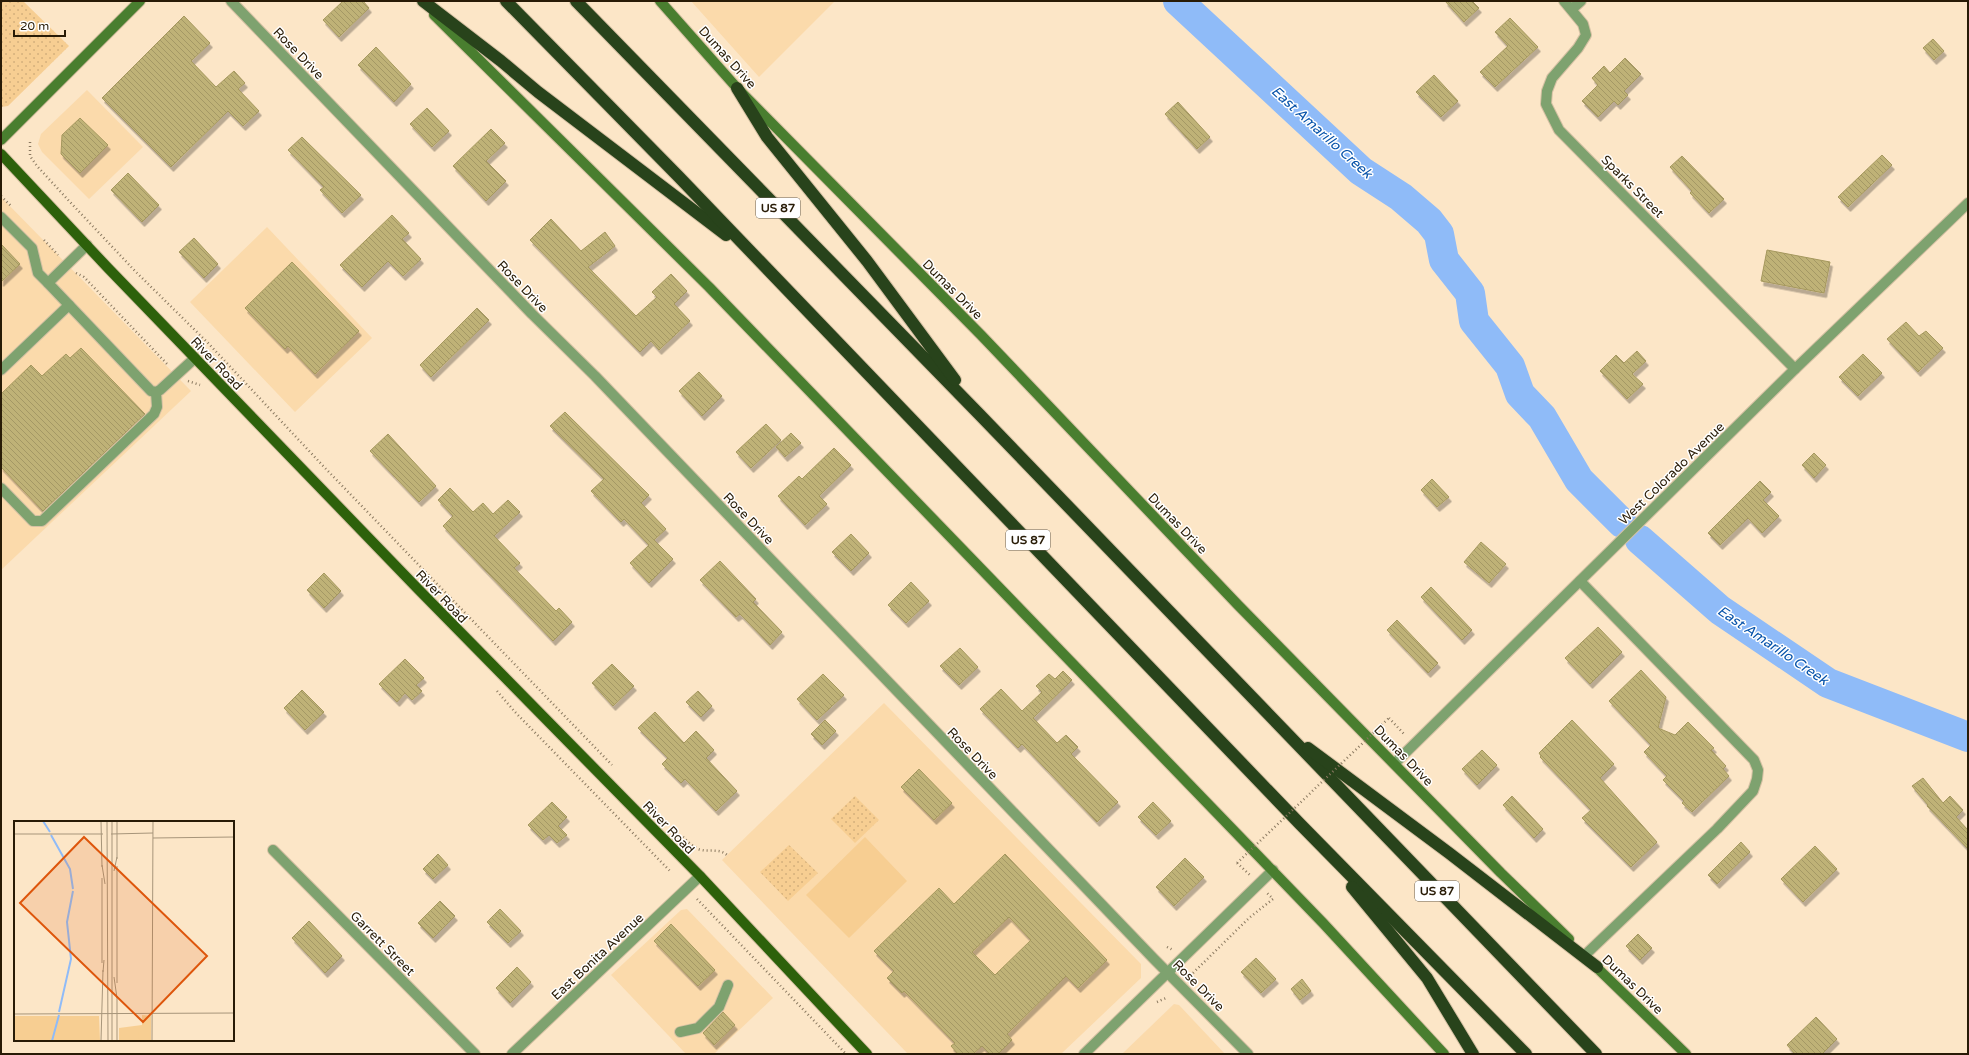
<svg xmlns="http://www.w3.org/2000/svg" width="1969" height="1055" font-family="'Varela Round',sans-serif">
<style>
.built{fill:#fbdaab}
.grass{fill:url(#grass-dots)}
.garden{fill:#f7ce92}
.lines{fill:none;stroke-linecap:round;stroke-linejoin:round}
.river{stroke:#8fbbf8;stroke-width:30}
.building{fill:url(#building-back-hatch);stroke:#a5985e;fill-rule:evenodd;filter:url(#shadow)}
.lane-casing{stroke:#d6c1a4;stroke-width:12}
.street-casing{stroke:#d6c1a4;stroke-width:12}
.secondary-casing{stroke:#d6c1a4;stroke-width:12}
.primary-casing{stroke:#d6c1a4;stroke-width:12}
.highway-casing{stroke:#d6c1a4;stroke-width:14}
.path{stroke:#8a7960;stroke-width:2.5;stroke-dasharray:1 3;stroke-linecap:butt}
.lane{stroke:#7ea26f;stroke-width:10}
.street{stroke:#7ea26f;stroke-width:10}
.secondary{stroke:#497e2f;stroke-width:10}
.primary{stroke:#2d610b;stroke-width:10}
.highway{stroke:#28431b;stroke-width:12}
.path-bridge{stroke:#8a7960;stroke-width:2.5;stroke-dasharray:1 3;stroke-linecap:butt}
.labels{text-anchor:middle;stroke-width:3;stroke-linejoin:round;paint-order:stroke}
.shield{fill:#fff;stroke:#685f51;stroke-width:1}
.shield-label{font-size:12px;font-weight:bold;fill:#281b06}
.street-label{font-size:13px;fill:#281b06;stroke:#fff}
.water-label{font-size:14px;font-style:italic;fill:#0753aa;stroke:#fff}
.inset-river{fill:none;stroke:#8fbbf8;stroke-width:2}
.inset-road{fill:none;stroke:#a7957a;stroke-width:1}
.view{fill:#de560c;fill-opacity:0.15;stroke:#de560c;stroke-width:2}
.inset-edge{fill:none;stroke:#281b06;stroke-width:2}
</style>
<defs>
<pattern id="grass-dots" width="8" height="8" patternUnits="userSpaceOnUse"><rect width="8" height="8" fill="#f7ce92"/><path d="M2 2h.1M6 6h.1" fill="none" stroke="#d4b07c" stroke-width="1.8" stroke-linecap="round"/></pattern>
<pattern id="building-back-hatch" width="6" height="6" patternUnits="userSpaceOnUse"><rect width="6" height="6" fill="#bfb277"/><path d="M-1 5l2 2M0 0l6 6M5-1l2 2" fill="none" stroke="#a49865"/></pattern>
<filter id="shadow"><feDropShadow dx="2.5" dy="4.5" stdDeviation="0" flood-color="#0004"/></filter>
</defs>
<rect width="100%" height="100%" fill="#fce6c7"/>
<g class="built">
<polygon points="691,1 835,1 759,77"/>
<polygon points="87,90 143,147 89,199 42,152 38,144 41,134"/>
<polygon points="1,197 191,391 1,570"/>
<polygon points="267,227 372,338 295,412 190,302"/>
<polygon points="884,703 1141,964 1141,978 1061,1054 908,1054 722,860"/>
<polygon points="687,909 773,998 714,1054 686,1054 611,975 681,910"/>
<polygon points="1174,1004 1179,1005 1225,1054 1122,1054"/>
</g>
<g class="grass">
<polygon points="1,1 23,1 69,46 8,106 1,107"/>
<polygon points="855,796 879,820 855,843 831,819"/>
<polygon points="789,845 818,873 788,901 760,872"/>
</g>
<polygon class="garden" points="865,837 907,881 849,938 806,895"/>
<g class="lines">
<g class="river">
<polyline points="1178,1 1361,171 1401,197 1429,221 1439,234 1444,260 1470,293 1474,321 1510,366 1520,394 1542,417 1579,480 1622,523"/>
<polyline points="1640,540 1720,610 1828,683 1968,737"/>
</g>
</g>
<g class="building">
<polygon points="343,1 363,1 369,8 339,37 323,20"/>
<polygon points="1445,1 1472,1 1479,8 1464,22"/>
<polygon points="184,16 210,43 191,61 216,87 234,71 245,83 238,89 259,111 243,126 228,111 171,167 102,98"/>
<polygon points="1510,18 1538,47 1495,87 1480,72 1508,46 1495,32"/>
<polygon points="1933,39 1944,51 1934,60 1923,48"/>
<polygon points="376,47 411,84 394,102 358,65"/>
<polygon points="1625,58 1641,74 1624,91 1628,95 1618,105 1614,101 1598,117 1582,101 1598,85 1592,78 1604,66 1610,73"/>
<polygon points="1434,75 1458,101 1441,117 1416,92"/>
<polygon points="1178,102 1210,137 1197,149 1165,114"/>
<polygon points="427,108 449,131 432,147 410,124"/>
<polygon points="80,118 108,145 80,173 61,154 62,135"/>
<polygon points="491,129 505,143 486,161 506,181 486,201 453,166"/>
<polygon points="302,137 361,195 342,213 320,190 324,187 288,150"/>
<polygon points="1882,155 1892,165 1848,207 1838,197"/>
<polygon points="1682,156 1724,199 1709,213 1690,193 1692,191 1670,167"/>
<polygon points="128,173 159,205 142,222 111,190"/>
<polygon points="392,215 409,233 402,239 421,259 403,276 388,261 362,287 340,265"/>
<polygon points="551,219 581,251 605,232 615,246 588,267 636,316 657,297 652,292 671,274 687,291 674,304 690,321 659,350 651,341 640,352 530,240"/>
<polygon points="194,238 218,264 204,278 179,252"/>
<polygon points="1,244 20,264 1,282"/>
<polygon points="1767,250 1830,262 1824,293 1761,281"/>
<polygon points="292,262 359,331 315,374 288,346 285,349 245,308"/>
<polygon points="477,308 489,320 431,377 420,365"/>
<polygon points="1906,322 1919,336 1926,331 1943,348 1918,372 1887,339"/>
<polygon points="81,348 145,414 43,511 1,467 1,394 31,365 42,376 66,354 70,358"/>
<polygon points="1637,351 1646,361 1632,374 1643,384 1627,399 1600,371 1616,355 1624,363"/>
<polygon points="1863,354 1882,373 1858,396 1839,377"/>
<polygon points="699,372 722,396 702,416 679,391"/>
<polygon points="565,412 649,495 641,503 666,529 654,540 673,559 649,583 630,563 649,545 624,519 621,522 591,491 604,479 550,426"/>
<polygon points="766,424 781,440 751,468 736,452"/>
<polygon points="791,433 801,443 785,457 776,447"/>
<polygon points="388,434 436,486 419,502 370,451"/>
<polygon points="834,448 851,465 819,496 827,504 805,525 778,496 799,476 802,479"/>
<polygon points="1814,453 1826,465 1814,478 1802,465"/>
<polygon points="1432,479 1449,497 1437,507 1421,490"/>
<polygon points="1760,481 1771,492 1763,500 1779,516 1762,533 1748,518 1720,545 1708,533"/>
<polygon points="450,488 473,512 483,503 493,514 508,500 520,512 494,536 520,563 514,568 556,611 559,608 572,622 553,641 443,526 453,516 438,500"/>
<polygon points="851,534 869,553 851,571 832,552"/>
<polygon points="1481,542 1506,564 1489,583 1464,562"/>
<polygon points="720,561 756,599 753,602 782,632 770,645 740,614 736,617 700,580"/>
<polygon points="324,573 341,591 324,608 307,590"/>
<polygon points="911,582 929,601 906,623 888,605"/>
<polygon points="1431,587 1472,630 1462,640 1421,597"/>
<polygon points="1397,620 1438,663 1428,673 1387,630"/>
<polygon points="1598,627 1622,652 1590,684 1565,658"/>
<polygon points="960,648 978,667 959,685 940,666"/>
<polygon points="405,659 424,678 416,685 422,691 412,700 405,693 397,702 379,684"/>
<polygon points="612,664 634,686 613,706 592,683"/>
<polygon points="1641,670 1666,697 1658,728 1675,735 1688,722 1714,748 1711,750 1726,766 1723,769 1729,776 1692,812 1682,803 1684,801 1663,780 1667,776 1644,752 1651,745 1609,701"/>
<polygon points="1063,671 1072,680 1033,718 1057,743 1066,735 1078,747 1071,754 1118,802 1097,822 1022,744 1018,748 980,709 1001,689 1022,711 1042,692 1036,686 1049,674 1055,679"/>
<polygon points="823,674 844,695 817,720 797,699"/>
<polygon points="302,690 324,712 305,730 284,708"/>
<polygon points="698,691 712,706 701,717 686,702"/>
<polygon points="655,712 684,743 696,731 714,750 706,758 737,791 716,811 685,779 681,783 662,764 668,758 638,728"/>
<polygon points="825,720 836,731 822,745 811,734"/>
<polygon points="1572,720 1614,764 1600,778 1657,842 1631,867 1582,818 1591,810 1540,757 1541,756 1539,753"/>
<polygon points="1482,750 1497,765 1477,785 1462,769"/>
<polygon points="919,769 952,803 934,820 901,787"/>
<polygon points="1923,778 1943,803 1950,796 1963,810 1956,817 1968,830 1968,849 1927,806 1928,805 1912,786"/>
<polygon points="1512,796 1543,829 1534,838 1503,805"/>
<polygon points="552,802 567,817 558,826 567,835 557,843 549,835 543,840 528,825"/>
<polygon points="1153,802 1171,821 1156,835 1138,817"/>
<polygon points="1741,842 1750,852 1717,884 1708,875"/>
<polygon points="1815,846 1837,869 1803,902 1781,879"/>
<polygon points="438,854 448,865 433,879 423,869"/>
<path d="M1005 854 1107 960 1078 988 1066 976 1007 1034 1012 1040 998 1054H990L982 1046 973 1054H958L951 1046 955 1043 904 991 902 993 887 978 894 971 874 951 939 888 954 904ZM1009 917 1031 940 995 975 972 952Z"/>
<polygon points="1185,858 1204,877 1174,906 1156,887"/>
<polygon points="440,901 455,916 433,938 418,923"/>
<polygon points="500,909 521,931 508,943 487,922"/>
<polygon points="309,921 342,956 325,973 292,938"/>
<polygon points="671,924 715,970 698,986 654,941"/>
<polygon points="1638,934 1652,948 1640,960 1626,946"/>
<polygon points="1256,958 1276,979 1261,993 1241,972"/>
<polygon points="517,967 531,982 510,1003 496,988"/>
<polygon points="1302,979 1311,991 1300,1000 1291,989"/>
<polygon points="723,1012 735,1025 714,1045 703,1033"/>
<polygon points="1816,1017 1837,1039 1822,1054 1795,1054 1787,1045"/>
</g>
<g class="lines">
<defs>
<g id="lane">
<polyline points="1,217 32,248 38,273 48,283"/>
<polyline points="69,305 48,283 87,245"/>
<polyline points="1,370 69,305 151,391 156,392 160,390 195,358"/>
<polyline points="1,488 33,521 42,521 154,414 157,407 156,392"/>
<polyline points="680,1032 698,1028 719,1007 728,985"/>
</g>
<g id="street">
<polyline points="231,1 532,314 595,376 1154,959 1248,1054"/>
<polyline points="1564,1 1583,24 1586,35 1578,48 1552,78 1547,91 1546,104 1559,130 1795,369"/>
<polyline points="1572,9 1581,1"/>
<polyline points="1580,581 1754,760 1758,770 1757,779 1753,791 1717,829 1585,955"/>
<polyline points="1395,763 1795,369 1968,203"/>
<polyline points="273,850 475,1054"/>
<polyline points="512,1054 700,876"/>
<polyline points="1084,1054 1273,870"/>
</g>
<g id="secondary">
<polyline points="660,1 737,88 981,335 1238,605 1501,873 1569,939"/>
<polyline points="434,15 709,287 1323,923 1444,1054"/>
<polyline points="1,140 140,1"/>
<polyline points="1591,962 1686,1054"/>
</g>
<polyline id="primary" points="1,154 108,268 418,589 700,876 867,1054"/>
<g id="highway">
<polyline points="423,1 501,61 538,92 726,235"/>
<polyline points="506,1 679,177 1300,824 1526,1054"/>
<polyline points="576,1 980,415 1596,1054"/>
<polyline points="737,88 767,137 867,261 955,380"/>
<polyline points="1308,748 1449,853 1597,967"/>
<polyline points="1352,887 1427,978 1473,1054"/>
</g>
</defs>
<use href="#lane" class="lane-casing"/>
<use href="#street" class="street-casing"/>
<use href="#secondary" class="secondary-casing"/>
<use href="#primary" class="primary-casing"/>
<use href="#highway" class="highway-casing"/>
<g class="path">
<polyline points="30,142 30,156 37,166 70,202 135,271 208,343 326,469 612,765"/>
<polyline points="1,196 11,206"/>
<polyline points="44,240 58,255"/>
<polyline points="76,273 84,277 168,365"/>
<polyline points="188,381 200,385"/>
<polyline points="497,691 515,712 670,871"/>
<polyline points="1389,718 1405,735"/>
<path d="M683 837C687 841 692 846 698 849 709 853 719 847 728 856"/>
<polyline points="1237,863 1250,875"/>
<polyline points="697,899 846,1054"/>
<polyline points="1167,947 1173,950"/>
<polyline points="1193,973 1249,918 1273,899 1267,893"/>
<polyline points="1157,1002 1166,998"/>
</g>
<use href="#lane" class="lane"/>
<use href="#street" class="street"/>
<use href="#secondary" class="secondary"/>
<use href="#primary" class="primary"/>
<use href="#highway" class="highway"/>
<polyline class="path-bridge" points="1237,863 1389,718"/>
</g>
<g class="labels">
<g class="shield">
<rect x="756" y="198" width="44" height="20" rx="3"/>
<rect x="1006" y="530" width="44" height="20" rx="3"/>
<rect x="1415" y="881" width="44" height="20" rx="3"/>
</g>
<g class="shield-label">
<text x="778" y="212">US 87</text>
<text x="1028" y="544">US 87</text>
<text x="1437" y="895">US 87</text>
</g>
<g class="street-label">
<text transform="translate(299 53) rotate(46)" y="5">Rose Drive</text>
<text transform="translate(728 57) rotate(48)" y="5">Dumas Drive</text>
<text transform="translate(1633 186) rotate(45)" y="5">Sparks Street</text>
<text transform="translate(523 286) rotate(46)" y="5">Rose Drive</text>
<text transform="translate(953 289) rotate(45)" y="5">Dumas Drive</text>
<text transform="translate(217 363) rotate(46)" y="5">River Road</text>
<text transform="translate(1671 473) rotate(-44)" y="5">West Colorado Avenue</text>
<text transform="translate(749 518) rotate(46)" y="5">Rose Drive</text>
<text transform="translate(1178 523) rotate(46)" y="5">Dumas Drive</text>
<text transform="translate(442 596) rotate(46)" y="5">River Road</text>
<text transform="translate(973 753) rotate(46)" y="5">Rose Drive</text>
<text transform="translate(1404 755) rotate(46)" y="5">Dumas Drive</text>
<text transform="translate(669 827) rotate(46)" y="5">River Road</text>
<text transform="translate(383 943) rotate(45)" y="5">Garrett Street</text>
<text transform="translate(597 956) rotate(-43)" y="5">East Bonita Avenue</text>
<text transform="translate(1633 984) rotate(44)" y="5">Dumas Drive</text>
<text transform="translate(1199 985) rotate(45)" y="5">Rose Drive</text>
</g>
<g class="water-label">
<text transform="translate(1322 132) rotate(42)" y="5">East Amarillo Creek</text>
<text transform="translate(1773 645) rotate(34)" y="5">East Amarillo Creek</text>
</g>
</g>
<g transform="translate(14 821)">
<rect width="220" height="220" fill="#fce6c7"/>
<path d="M128 194 137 195V220H105V207L128 204ZM0 195H85L86 220H0Z" fill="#f7ce92"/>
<path d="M106 211H124L125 220H107Z" fill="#f7ce92"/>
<path class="inset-river" d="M29 0 36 11M37 14 56 48 59 68M45 191 57 138 53 101 59 70M38 220 45 194"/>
<path class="inset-road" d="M87 0 88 46M93 0 94 220M98 0V220M0 13H89M97 13 139 12M139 17 220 16M103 38V0M88 44 91 63M103 45V162M100 50 103 36M88 57V142M89 151 90 139M100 156 103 177M103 175V220M0 193 220 192M87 220 89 149M138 220 139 0"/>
<path class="view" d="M70 16 193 135 129 201 6 82Z"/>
<rect width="220" height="220" class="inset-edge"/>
</g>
<rect width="1969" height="1055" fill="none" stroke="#281b06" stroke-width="4"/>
<path d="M14 30v6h51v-6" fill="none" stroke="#281b06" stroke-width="2"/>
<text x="20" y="30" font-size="12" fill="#281b06" stroke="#ffffff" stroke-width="3" paint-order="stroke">20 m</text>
</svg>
